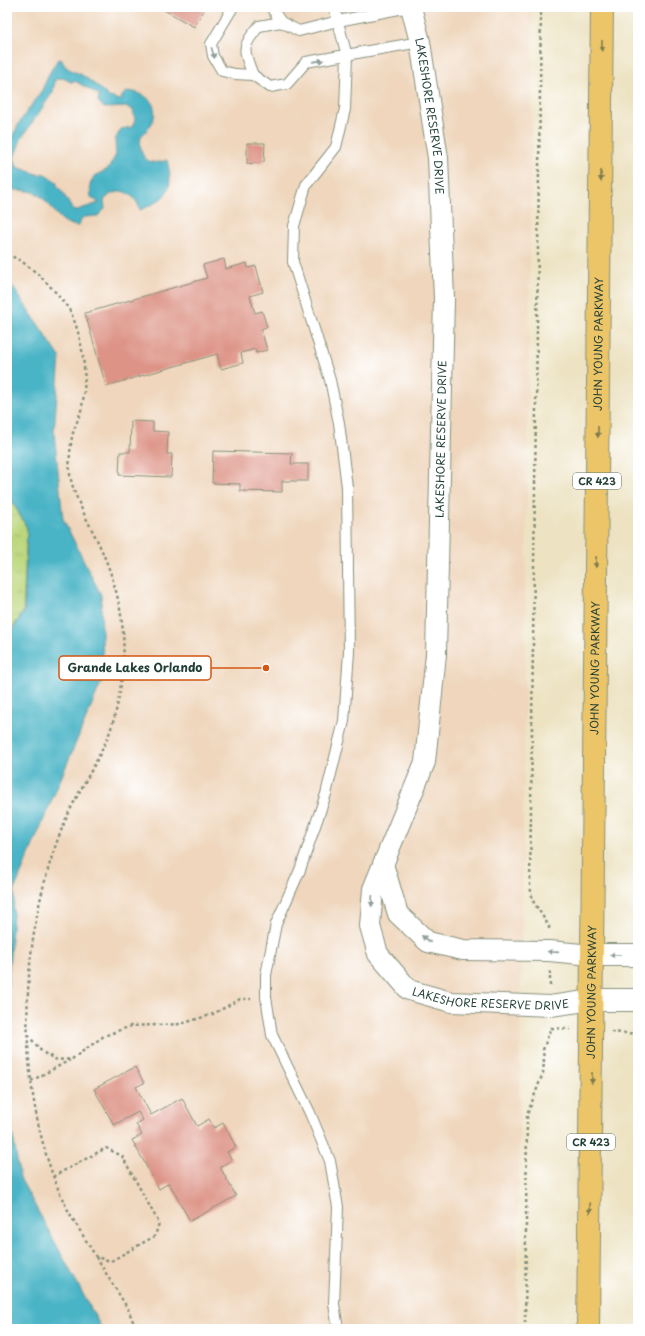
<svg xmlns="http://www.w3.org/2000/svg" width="645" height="1336" font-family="'Playpen Sans',sans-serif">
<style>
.built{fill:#efd6bc}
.grass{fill:url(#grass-tufts);stroke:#6e8a58}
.water{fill:#49b4c6;stroke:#34787d;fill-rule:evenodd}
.building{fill:#dd9385}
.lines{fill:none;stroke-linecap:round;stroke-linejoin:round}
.service-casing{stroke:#86907c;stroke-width:12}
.minor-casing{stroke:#86907c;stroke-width:22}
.tertiary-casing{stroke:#86907c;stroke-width:24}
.trunk-casing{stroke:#86907c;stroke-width:24}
.path{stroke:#86907c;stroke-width:2.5;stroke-dasharray:3 3;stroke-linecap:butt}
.service{stroke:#fff;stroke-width:10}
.minor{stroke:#fff;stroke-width:20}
.tertiary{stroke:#fff;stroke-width:22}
.trunk{stroke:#edc569;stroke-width:22}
.oneway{fill:#7c7a4c}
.oneway2{fill:#8f9e9a}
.labels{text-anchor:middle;stroke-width:4;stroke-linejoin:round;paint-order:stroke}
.shield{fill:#fff;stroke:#627771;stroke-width:1}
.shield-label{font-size:10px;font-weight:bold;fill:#1f3d34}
.street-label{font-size:11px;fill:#1f3d34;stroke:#fff}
.leader{fill:none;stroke:#d45610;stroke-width:1.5}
.callout-dot{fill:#d45610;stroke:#fff;stroke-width:1.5}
.callout{fill:#fff;stroke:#d45610;stroke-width:1.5}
.callout-label{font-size:12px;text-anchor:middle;font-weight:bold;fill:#1f3d34}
</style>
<defs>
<pattern id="grass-tufts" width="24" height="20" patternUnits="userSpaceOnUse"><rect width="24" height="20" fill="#bcd77d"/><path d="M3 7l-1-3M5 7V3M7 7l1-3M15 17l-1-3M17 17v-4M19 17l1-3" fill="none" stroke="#a1b96d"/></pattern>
</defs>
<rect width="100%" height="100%" fill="#fff"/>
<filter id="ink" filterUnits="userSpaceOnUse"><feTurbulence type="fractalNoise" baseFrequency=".025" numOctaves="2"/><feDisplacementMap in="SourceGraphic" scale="8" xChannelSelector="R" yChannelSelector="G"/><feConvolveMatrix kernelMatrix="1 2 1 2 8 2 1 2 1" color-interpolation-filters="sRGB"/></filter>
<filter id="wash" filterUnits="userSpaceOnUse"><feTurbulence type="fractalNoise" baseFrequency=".012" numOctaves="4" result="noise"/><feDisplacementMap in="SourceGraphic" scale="16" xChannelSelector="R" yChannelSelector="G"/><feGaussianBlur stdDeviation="0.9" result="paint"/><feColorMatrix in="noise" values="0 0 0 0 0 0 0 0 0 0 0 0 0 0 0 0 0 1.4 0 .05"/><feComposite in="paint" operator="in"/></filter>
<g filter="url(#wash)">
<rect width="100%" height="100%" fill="#ede3c3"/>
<polygon class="built" points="7,7 533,7 517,1329 7,1329"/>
<polygon class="grass" points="7,493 27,528 23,612 7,636"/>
<g class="water">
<path d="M58 59 62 60C65 71 77 71 85 77 92 82 99 88 105 93L107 96 119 100 122 99V96L128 91C157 94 164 117 141 136 138 155 146 168 167 160 175 190 167 199 140 210 137 199 132 195 122 191L111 194 104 200 105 209 98 216 84 217 81 220 79 226C55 225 54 202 35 193 26 189 16 191 7 189V146L21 120 42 90 50 72ZM63 78 71 82 75 81 99 95 98 101 104 108 127 107 133 110 135 120 132 127 121 129 115 140 116 155 108 169 94 176 90 185 91 197 99 203 74 211C67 203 66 194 57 186V182L43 173 40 175 17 167 14 158 21 139 53 92 55 79Z"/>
<polygon points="7,283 11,284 60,357 54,432 63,519 101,595 103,678 15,888 7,995 7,638 24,612 27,528 7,491"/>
<polygon points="7,1100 20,1178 102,1329 7,1329"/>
</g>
<g id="blocks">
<g class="building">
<polygon points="159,7 206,7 194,27"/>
<polygon points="247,143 265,143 264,162 247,164"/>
<polygon points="224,259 226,269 247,263 248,268 256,266 263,292 250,296 255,313 262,311 267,327 261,329 267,350 256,353 255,349 241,353 243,363 221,369 217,354 106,386 85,313 207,278 203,265"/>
<polygon points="131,421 153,422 153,431 168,432 167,454 172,454 171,477 119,475 120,452 130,452"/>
<polygon points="213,451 292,453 291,464 308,464 308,481 282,481 282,492 240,491 240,484 212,483"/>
<polygon points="135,1067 144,1083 136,1087 151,1115 182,1098 197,1126 209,1119 214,1128 223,1123 236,1147 227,1152 232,1160 220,1167 236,1196 190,1221 169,1183 159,1189 132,1140 142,1135 136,1124 143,1120 138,1112 114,1125 94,1089"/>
</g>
</g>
</g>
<g filter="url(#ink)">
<use href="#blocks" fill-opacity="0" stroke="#86907c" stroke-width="1"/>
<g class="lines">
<defs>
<g id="service">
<polyline points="233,7 211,44 213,56 222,71 235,74 253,75 270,87 287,84 306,62 420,42"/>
<polyline points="271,7 281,22 299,31 338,21 409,7"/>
<polyline points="334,7 347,56 345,109 336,147 306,185 294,226 293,262 330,380 339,423 347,487 349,652 344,721 326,794 300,870 276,924 266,975 266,997 272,1035 310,1113 330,1161 338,1207 334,1304 338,1329"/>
<path d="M253 75C243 49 241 48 259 26L281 22"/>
</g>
<g id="minor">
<path id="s1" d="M411 7 420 42 438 158 444 298 436 654 425 762 373 889 370 926 378 954 409 990 451 1002 550 1006 593 1000"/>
<polyline points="383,864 398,914 428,942 463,950 549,951 592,955"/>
</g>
<g id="tertiary">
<polyline points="592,955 638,955"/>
<polyline points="593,1000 638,1000"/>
</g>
<g id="trunk">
<path id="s2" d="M588 1329 602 7"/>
</g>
</defs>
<use href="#service" class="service-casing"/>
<use href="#minor" class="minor-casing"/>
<use href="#tertiary" class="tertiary-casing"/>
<use href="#trunk" class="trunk-casing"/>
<g class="path">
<polyline points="541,7 530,886 533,901 549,926 549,932"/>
<path d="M7 254C28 263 42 277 57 294 61 300 67 305 70 311 83 337 88 378 82 406 80 417 74 427 72 437 70 449 68 469 71 480 77 503 89 523 99 544 117 584 126 622 123 665 121 688 117 713 109 734 97 764 78 791 65 821 19 931 13 1080 59 1191 68 1214 84 1236 96 1257L111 1261 155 1236 159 1223 122 1156 106 1148 54 1176"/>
<polyline points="550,971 550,986"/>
<polyline points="551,1028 570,1029"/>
<polyline points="611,1032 638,1034"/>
<polyline points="28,1035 42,1052 57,1060 72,1059 104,1036 131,1026 181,1024 213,1014 240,999 251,999"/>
<polyline points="31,1081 70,1060"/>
<polyline points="96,1257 128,1309 136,1329"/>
<polyline points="525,1329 527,1115 543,1073 544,1062 543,1050 551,1027"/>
</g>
<use href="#service" class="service"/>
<use href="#minor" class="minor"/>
<use href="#tertiary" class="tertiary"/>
<use href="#trunk" class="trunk"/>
</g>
<defs><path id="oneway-solid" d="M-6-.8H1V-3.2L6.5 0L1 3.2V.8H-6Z"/></defs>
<g class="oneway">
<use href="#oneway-solid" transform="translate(602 46) rotate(91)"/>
<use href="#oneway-solid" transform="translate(601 176) rotate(91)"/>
<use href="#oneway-solid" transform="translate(598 432) rotate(91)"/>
<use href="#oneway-solid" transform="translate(596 562) rotate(91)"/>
<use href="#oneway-solid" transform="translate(592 1078) rotate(91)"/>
<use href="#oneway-solid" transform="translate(590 1208) rotate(91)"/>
</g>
<g class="oneway2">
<use href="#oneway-solid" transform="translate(213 53) rotate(74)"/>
<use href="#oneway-solid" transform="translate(318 61) rotate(-8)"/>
<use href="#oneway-solid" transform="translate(372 901) rotate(94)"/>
<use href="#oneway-solid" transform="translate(426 939) rotate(-143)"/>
<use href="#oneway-solid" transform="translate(553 952) rotate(-176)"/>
<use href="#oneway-solid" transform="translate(615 955) rotate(-180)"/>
</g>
</g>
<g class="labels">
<g class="shield">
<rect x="573" y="473" width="48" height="16" rx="3"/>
<rect x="567" y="1134" width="48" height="16" rx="3"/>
</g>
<g class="shield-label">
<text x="597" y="485">CR 423</text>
<text x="591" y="1146">CR 423</text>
</g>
<g class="street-label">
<text dy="4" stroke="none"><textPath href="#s1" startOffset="111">LAKESHORE RESERVE DRIVE</textPath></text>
<text dy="4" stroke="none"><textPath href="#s2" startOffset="985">JOHN YOUNG PARKWAY</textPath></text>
<text transform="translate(441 439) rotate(-89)" y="4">LAKESHORE RESERVE DRIVE</text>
<text dy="4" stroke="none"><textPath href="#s2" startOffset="661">JOHN YOUNG PARKWAY</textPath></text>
<text dy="4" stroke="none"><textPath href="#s2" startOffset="337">JOHN YOUNG PARKWAY</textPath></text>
<text dy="4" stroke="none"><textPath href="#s1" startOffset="1092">LAKESHORE RESERVE DRIVE</textPath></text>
</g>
</g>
<path class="leader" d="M266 668L211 668"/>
<circle class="callout-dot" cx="266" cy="668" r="4"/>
<rect class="callout" x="59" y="656" width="152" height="24" rx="4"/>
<g class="callout-label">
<text x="135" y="672">Grande Lakes Orlando</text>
</g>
<rect width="645" height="1336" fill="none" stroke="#fff" stroke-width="24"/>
</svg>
